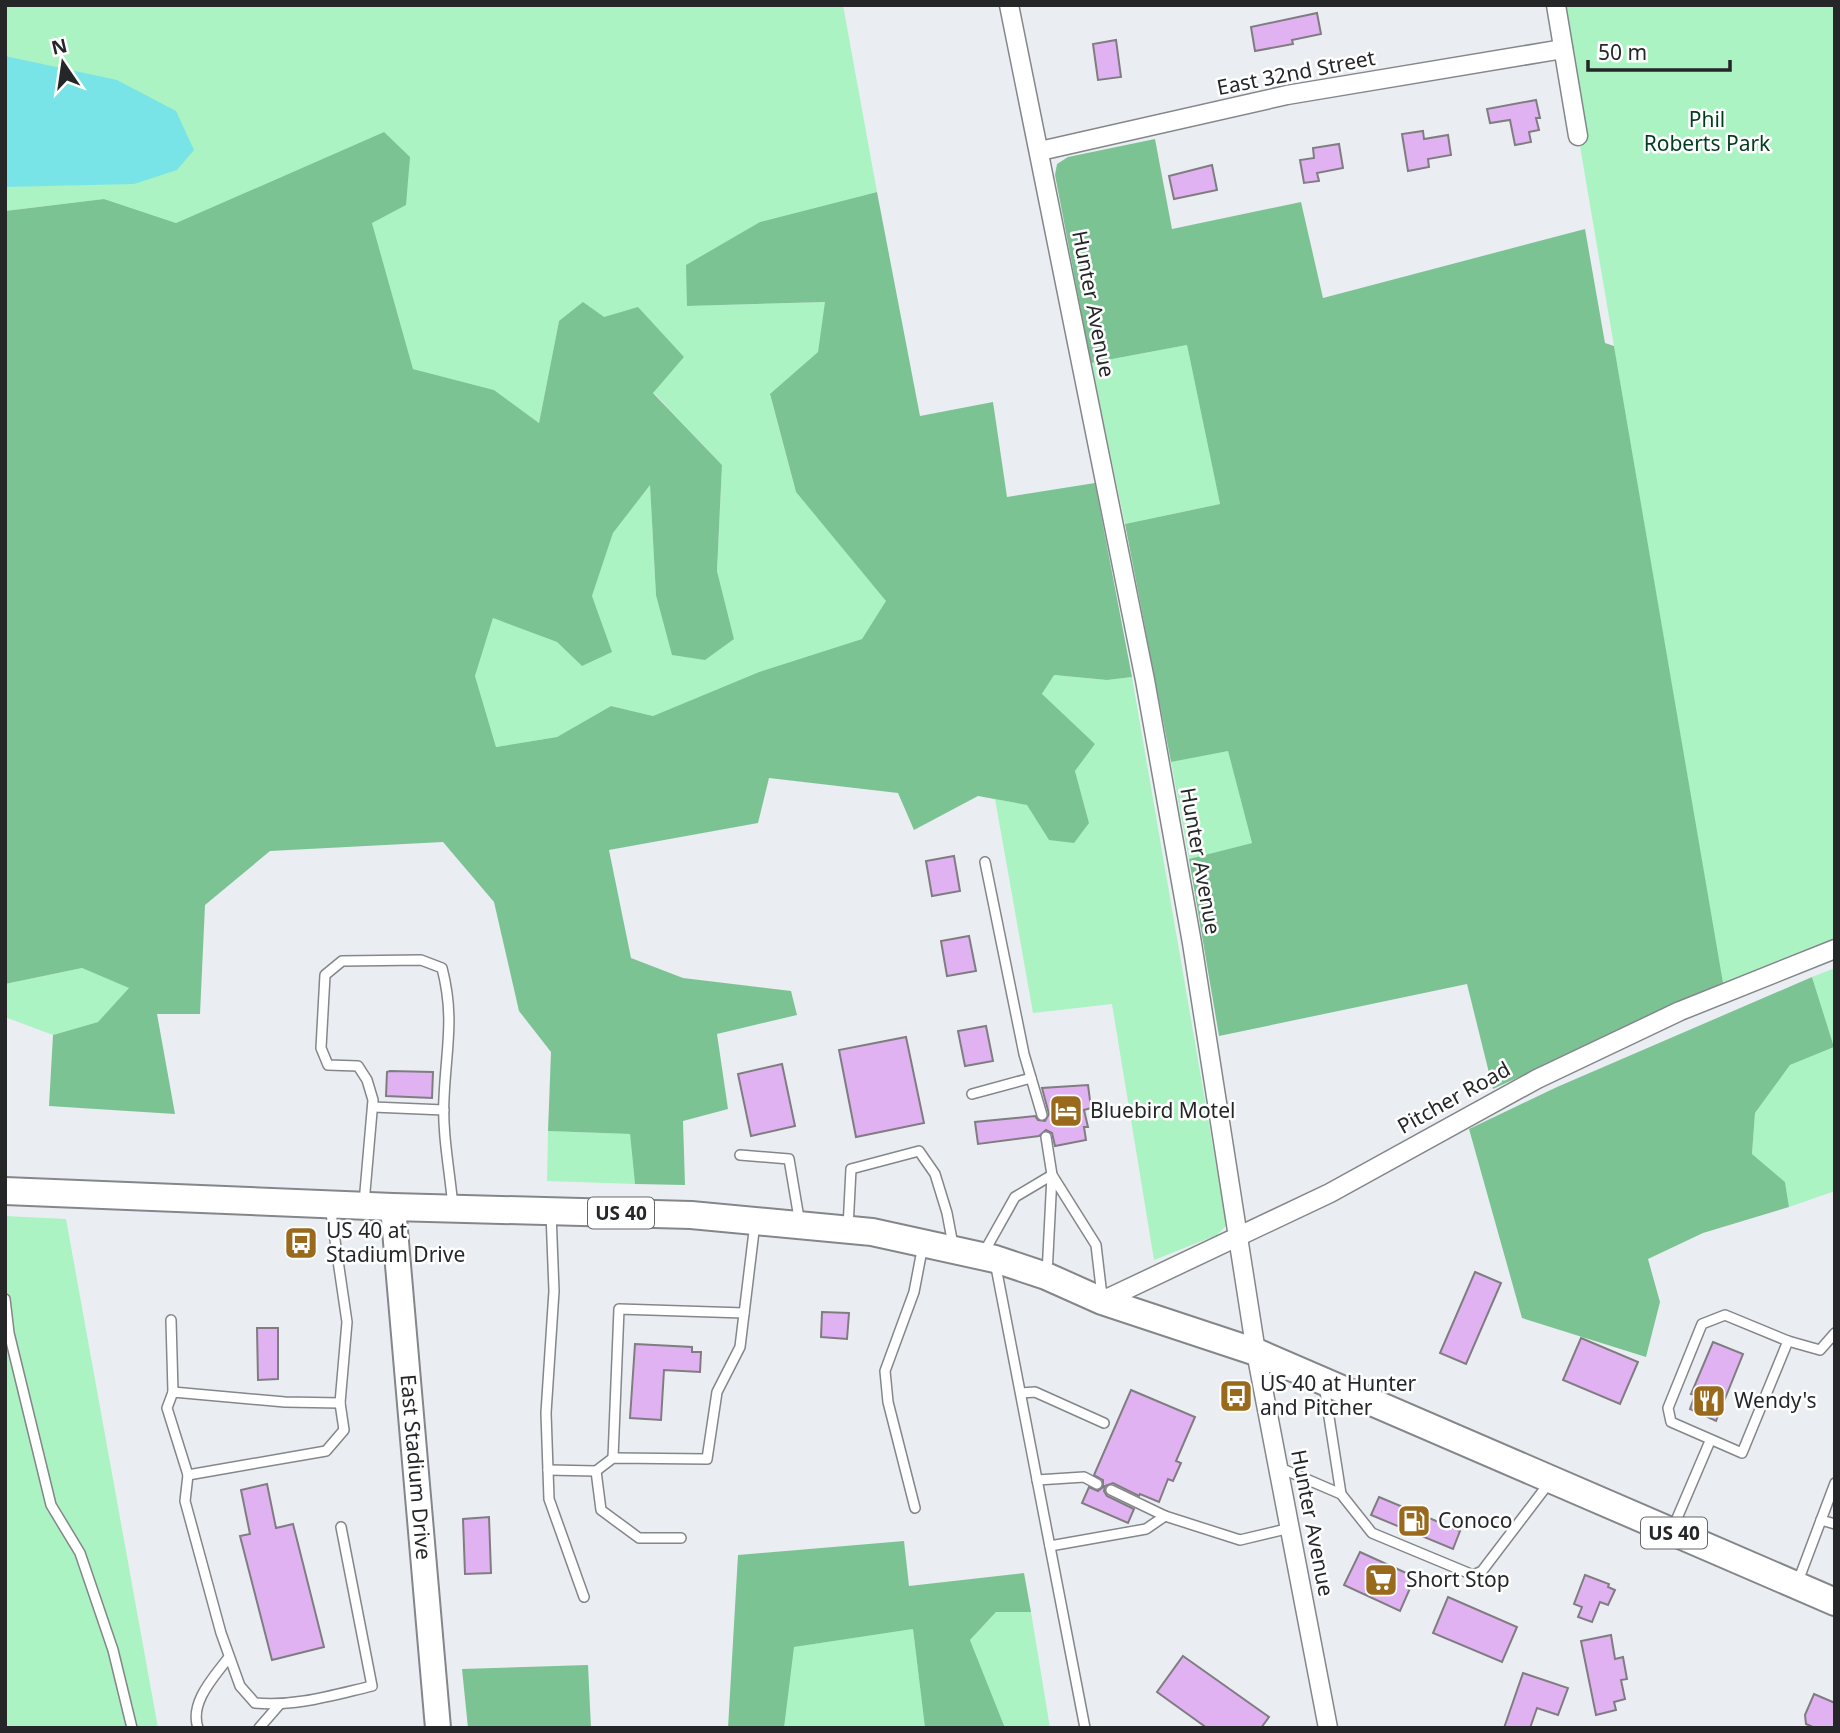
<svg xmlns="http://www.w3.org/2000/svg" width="1840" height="1733" font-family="'Noto Sans',sans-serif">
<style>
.green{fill:#abf3c2}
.forest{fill:#7cc394}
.water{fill:#79e4e8}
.building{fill:#e0b2f1;stroke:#807d81;stroke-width:2}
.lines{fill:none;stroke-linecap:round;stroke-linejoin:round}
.lane-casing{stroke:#83878a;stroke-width:12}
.street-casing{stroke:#83878a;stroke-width:21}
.secondary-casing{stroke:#83878a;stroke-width:28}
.primary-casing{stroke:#83878a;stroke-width:30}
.lane{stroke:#fff;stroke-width:9}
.street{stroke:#fff;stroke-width:18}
.secondary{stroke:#fff;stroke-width:24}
.primary{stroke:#fff;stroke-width:26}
.labels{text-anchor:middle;stroke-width:5;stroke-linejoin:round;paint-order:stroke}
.shield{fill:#fff;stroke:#666768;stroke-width:2}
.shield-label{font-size:19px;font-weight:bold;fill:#252628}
.street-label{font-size:21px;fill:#252628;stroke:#fff}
.park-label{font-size:21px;fill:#013c1e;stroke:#fff}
.poi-label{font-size:21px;fill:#252628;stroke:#fff;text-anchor:start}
</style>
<rect width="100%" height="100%" fill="#eaeef2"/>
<g class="green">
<polygon points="5,5 843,5 877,192 760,222 687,306 826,302 818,352 770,395 796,492 887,601 862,639 759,672 653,716 611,706 557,737 496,747 475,676 493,618 557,642 582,666 592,596 613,533 650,484 656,595 734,639 717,571 722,465 653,392 684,357 604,317 559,321 539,423 494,390 413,369 372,223 384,132 176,223 104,199 5,211"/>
<polygon points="1556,5 1835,5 1835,948 1724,993"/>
<polygon points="1187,345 1220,504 1125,524 1091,363"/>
<polygon points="1053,675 1107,680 1132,677 1223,1205 1226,1226 1217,1235 1154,1260 1112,1004 1033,1013 995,799 1028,805 1049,840 1089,823 1075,771 1095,744 1042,695"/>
<polygon points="1228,750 1252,843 1189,859 1171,762"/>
<polygon points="82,968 130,988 98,1022 53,1035 5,1017 5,984"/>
<polygon points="1835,968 1835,1191 1789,1207 1785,1182 1752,1154 1755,1113 1790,1065 1834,1047 1812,977"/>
<polygon points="548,1131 630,1134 635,1184 547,1181"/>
<polygon points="5,1216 66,1219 158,1728 5,1728"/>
<polygon points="996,1612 1031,1612 1050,1728 1005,1728 970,1640"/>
<polygon points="913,1629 925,1728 784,1728 793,1647"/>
</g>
<g class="forest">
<polygon points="384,132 410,157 406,205 372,223 413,369 494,390 539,423 559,321 583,302 604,317 638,307 684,357 653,393 722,465 717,571 734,639 705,660 672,655 656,595 650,485 613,533 592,596 612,652 582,666 557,642 493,618 475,676 496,747 557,737 611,706 653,716 759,672 862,639 886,601 796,492 770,394 818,352 825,302 687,306 686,265 760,222 877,192 920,416 993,402 1007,497 1095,483 1132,677 1107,680 1054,675 1042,694 1095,744 1075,771 1089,823 1074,843 1049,840 1027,805 978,796 914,830 898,793 769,778 758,823 609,850 631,958 683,978 791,991 797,1015 717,1034 728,1109 683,1121 685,1185 635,1184 630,1134 548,1131 551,1052 519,1011 494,902 443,842 270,851 205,905 200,1014 157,1014 175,1114 49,1106 53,1035 98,1022 129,988 82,968 5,984 5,211 104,199 176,223"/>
<polygon points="1155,139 1172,229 1301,202 1323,298 1585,229 1605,343 1614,346 1723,983 1493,1089 1467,984 1219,1036 1189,859 1252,843 1228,751 1171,762 1125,524 1220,504 1187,345 1091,363 1055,175 1057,164 1068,157"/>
<polygon points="1812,977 1834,1047 1790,1065 1755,1113 1752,1154 1785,1182 1789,1207 1703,1233 1648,1259 1660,1302 1646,1357 1522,1318 1469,1129 1557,1087"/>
<polygon points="904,1541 909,1586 1024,1573 1031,1612 996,1612 970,1640 1005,1728 925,1728 913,1629 794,1647 784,1728 728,1728 738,1555"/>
<polygon points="588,1665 591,1728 468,1728 462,1669"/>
</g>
<polygon class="water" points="5,56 117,80 176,111 194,150 177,170 134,184 5,187"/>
<g class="building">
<polygon points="1317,13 1321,34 1292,40 1293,44 1255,51 1251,27"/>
<polygon points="1116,40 1121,77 1098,80 1093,44"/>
<polygon points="1536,100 1540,118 1536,118 1539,130 1529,132 1531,142 1515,145 1510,120 1490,123 1487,109"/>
<polygon points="1423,131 1424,139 1448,135 1451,155 1428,159 1429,167 1408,171 1402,134"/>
<polygon points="1339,144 1343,168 1317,173 1319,181 1304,183 1300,160 1314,158 1313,148"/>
<polygon points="1212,165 1217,190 1174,199 1169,176"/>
<polygon points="954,856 960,891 932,896 926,861"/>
<polygon points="969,936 976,971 947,976 941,941"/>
<polygon points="986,1026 993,1061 965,1066 958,1031"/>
<polygon points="906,1037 924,1123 856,1137 839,1050"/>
<polygon points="782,1064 795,1126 751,1136 738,1074"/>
<polygon points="390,1071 433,1072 432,1098 386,1096 387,1072"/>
<polygon points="1088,1085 1091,1108 1084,1110 1088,1127 1084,1127 1086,1140 1055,1146 1052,1133 1046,1130 1039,1136 978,1144 975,1122 1035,1116 1038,1120 1045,1121 1049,1114 1042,1088"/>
<polygon points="1475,1272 1501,1283 1466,1364 1440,1353"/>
<polygon points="822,1312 849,1313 847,1339 821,1337"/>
<polygon points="257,1328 278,1328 278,1379 258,1380"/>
<polygon points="1581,1338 1638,1362 1620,1404 1563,1380"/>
<polygon points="1713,1342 1743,1354 1716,1421 1690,1409 1695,1395 1691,1394"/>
<polygon points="635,1344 692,1347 692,1352 701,1352 700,1372 664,1370 661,1420 630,1418"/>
<polygon points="1131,1390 1195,1417 1176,1461 1181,1463 1173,1481 1168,1479 1159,1502 1140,1494 1139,1496 1113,1483 1105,1486 1104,1491 1107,1496 1134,1509 1128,1523 1082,1503 1089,1487 1098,1491 1103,1487 1103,1480 1094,1475"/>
<polygon points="267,1484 276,1528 293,1524 324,1647 272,1660 240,1536 250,1534 241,1490"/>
<polygon points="1379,1497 1460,1531 1453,1549 1371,1515"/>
<polygon points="489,1517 491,1573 465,1574 463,1519"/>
<polygon points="1360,1552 1415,1577 1400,1611 1344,1585"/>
<polygon points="1585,1575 1609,1584 1608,1587 1615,1590 1608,1605 1600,1602 1592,1622 1578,1617 1582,1607 1574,1604"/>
<polygon points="1448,1597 1517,1627 1502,1662 1433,1633"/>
<polygon points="1611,1635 1615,1659 1623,1657 1627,1679 1621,1680 1625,1699 1614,1702 1616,1710 1596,1715 1581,1641"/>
<polygon points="1183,1656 1269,1717 1261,1728 1207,1728 1157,1692"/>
<polygon points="1523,1673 1568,1688 1558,1715 1537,1708 1530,1728 1504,1728"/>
<polygon points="1814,1694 1835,1703 1835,1728 1815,1728 1806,1724 1805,1715"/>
</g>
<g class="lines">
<defs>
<g id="lane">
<polyline points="985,862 1024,1054 1042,1115"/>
<polyline points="972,1094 1031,1078"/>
<polyline points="373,1107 444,1110"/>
<polyline points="1046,1137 1052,1175 1047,1275"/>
<polyline points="740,1155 789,1159 800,1224"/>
<path d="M364 1203 373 1100 367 1080 358 1066 328 1065 321 1048 325 975 342 961 421 960 442 968C455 1018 446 1049 444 1098 442 1134 450 1172 453 1207"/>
<path d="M330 1206 347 1322 340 1403 344 1430 326 1451 188 1475 185 1501 221 1633 240 1686 255 1703C295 1707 333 1695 372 1686L341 1527"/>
<polyline points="551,1213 554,1291 546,1413 549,1499 584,1597"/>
<polyline points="848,1228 851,1169 919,1151 935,1174 947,1213 953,1245"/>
<polyline points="983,1254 1015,1197 1052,1175 1096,1245 1102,1296"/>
<polyline points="995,1262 1085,1728"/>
<polyline points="5,1299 9,1333 51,1505 80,1553 113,1650 132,1728"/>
<polygon points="1725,1315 1788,1341 1742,1453 1671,1422 1668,1408 1702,1324"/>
<polyline points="171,1320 173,1392"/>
<polyline points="1788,1341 1820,1350 1835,1333"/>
<polyline points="1324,1385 1341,1494"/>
<polyline points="1021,1393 1035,1392 1104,1423"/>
<polyline points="613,1458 619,1309 744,1313"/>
<polyline points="1278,1467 1341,1494 1372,1533 1473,1575 1482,1571 1549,1483"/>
<polyline points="548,1470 596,1471 613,1458 707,1459 717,1392 740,1347 755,1223"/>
<polyline points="596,1471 601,1510 639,1538 681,1538"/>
<polyline points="188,1475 167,1408 173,1392 285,1402 340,1403"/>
<polyline points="1037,1480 1084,1477 1097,1484"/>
<polyline points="1111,1490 1165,1516 1240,1540 1290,1528"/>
<polyline points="915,1508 888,1402 885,1371 914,1292 923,1245"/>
<polyline points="1821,1520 1835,1524"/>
<polyline points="1672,1530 1710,1441"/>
<polyline points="1050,1546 1146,1529 1165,1516"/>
<polyline points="1797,1584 1835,1483"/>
<path d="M198 1728C189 1702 215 1676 229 1657"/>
<polyline points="259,1728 279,1705"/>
</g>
<g id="street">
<polyline points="1009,5 1145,680 1192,943 1256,1352 1328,1728"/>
<polyline points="1556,5 1578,136"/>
<polyline points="1040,151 1287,95 1563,49"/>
<polyline points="1102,1301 1330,1193 1537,1079 1680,1011 1835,949"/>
</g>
<g id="secondary">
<path id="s1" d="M393 1207 438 1728"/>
</g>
<polyline id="primary" points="5,1191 393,1207 691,1215 872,1232 995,1259 1046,1276 1102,1301 1256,1352 1835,1602"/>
</defs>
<use href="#lane" class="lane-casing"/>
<use href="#street" class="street-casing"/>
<use href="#secondary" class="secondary-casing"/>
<use href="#primary" class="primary-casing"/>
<use href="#lane" class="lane"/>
<use href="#street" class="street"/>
<use href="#secondary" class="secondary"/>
<use href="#primary" class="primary"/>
</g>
<defs>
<symbol id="hotel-square" viewBox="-11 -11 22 22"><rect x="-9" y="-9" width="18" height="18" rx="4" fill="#9a6a1c" stroke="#fff"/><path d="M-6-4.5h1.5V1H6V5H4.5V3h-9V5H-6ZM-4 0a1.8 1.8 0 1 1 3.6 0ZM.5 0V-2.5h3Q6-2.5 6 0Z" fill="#fff"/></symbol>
<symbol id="bus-square" viewBox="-11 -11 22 22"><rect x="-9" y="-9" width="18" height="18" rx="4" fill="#9a6a1c" stroke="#fff"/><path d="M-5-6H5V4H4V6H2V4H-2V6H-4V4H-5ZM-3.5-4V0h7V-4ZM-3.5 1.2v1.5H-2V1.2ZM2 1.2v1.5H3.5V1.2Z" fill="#fff"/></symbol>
<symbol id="restaurant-square" viewBox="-11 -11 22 22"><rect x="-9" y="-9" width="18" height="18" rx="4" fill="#9a6a1c" stroke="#fff"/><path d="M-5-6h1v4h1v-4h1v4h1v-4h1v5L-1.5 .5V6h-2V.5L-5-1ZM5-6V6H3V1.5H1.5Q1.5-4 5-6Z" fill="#fff"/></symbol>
<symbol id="fuel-square" viewBox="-11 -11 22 22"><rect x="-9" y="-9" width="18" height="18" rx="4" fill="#9a6a1c" stroke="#fff"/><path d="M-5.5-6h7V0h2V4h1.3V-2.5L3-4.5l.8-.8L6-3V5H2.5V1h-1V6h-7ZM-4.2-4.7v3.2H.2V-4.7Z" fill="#fff"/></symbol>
<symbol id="supermarket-square" viewBox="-11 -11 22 22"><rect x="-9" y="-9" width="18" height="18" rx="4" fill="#9a6a1c" stroke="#fff"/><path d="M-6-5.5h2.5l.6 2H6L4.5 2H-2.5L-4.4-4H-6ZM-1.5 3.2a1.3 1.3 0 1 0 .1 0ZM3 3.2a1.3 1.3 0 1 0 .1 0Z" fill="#fff"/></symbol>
</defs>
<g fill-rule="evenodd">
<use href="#hotel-square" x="1047" y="1092" width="38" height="38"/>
<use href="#bus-square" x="282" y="1224" width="38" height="38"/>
<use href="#bus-square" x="1217" y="1377" width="38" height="38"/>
<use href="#restaurant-square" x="1690" y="1382" width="38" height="38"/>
<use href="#fuel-square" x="1395" y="1502" width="38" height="38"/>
<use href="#supermarket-square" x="1362" y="1561" width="38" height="38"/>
</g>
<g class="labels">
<g class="shield">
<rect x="588" y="1197.5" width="66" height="31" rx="5"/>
<rect x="1641" y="1517.5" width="66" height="31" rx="5"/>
</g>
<g class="shield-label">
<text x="621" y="1220">US 40</text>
<text x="1674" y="1540">US 40</text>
</g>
<g class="street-label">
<text transform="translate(1296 73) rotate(-11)" y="7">East 32nd Street</text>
<text transform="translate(1093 304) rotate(79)" y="7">Hunter Avenue</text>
<text transform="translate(1200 861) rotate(80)" y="7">Hunter Avenue</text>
<text transform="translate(1454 1098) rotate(-29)" y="7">Pitcher Road</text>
<text dy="7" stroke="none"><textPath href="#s1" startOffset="261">East Stadium Drive</textPath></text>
<text transform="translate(1312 1523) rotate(79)" y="7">Hunter Avenue</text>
</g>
<g class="park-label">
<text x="1707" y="127">Phil<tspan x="1707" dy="24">Roberts Park</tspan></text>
</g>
<g class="poi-label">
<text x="1090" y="1118">Bluebird Motel</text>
<text x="326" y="1238">US 40 at<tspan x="326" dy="24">Stadium Drive</tspan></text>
<text x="1260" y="1391">US 40 at Hunter<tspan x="1260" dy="24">and Pitcher</tspan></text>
<text x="1734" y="1408">Wendy's</text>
<text x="1438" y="1528">Conoco</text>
<text x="1406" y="1587">Short Stop</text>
</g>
</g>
<rect width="1840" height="1733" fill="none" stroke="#252628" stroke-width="14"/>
<g transform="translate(63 63) rotate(347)" stroke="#ffffff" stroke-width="5" paint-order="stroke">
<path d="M0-5L12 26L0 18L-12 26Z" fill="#252628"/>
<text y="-10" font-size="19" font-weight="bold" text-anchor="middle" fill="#252628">N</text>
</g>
<path d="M1588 60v10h142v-10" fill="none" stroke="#252628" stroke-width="3.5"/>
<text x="1598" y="60" font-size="21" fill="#252628" stroke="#ffffff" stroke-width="5" paint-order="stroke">50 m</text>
</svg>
